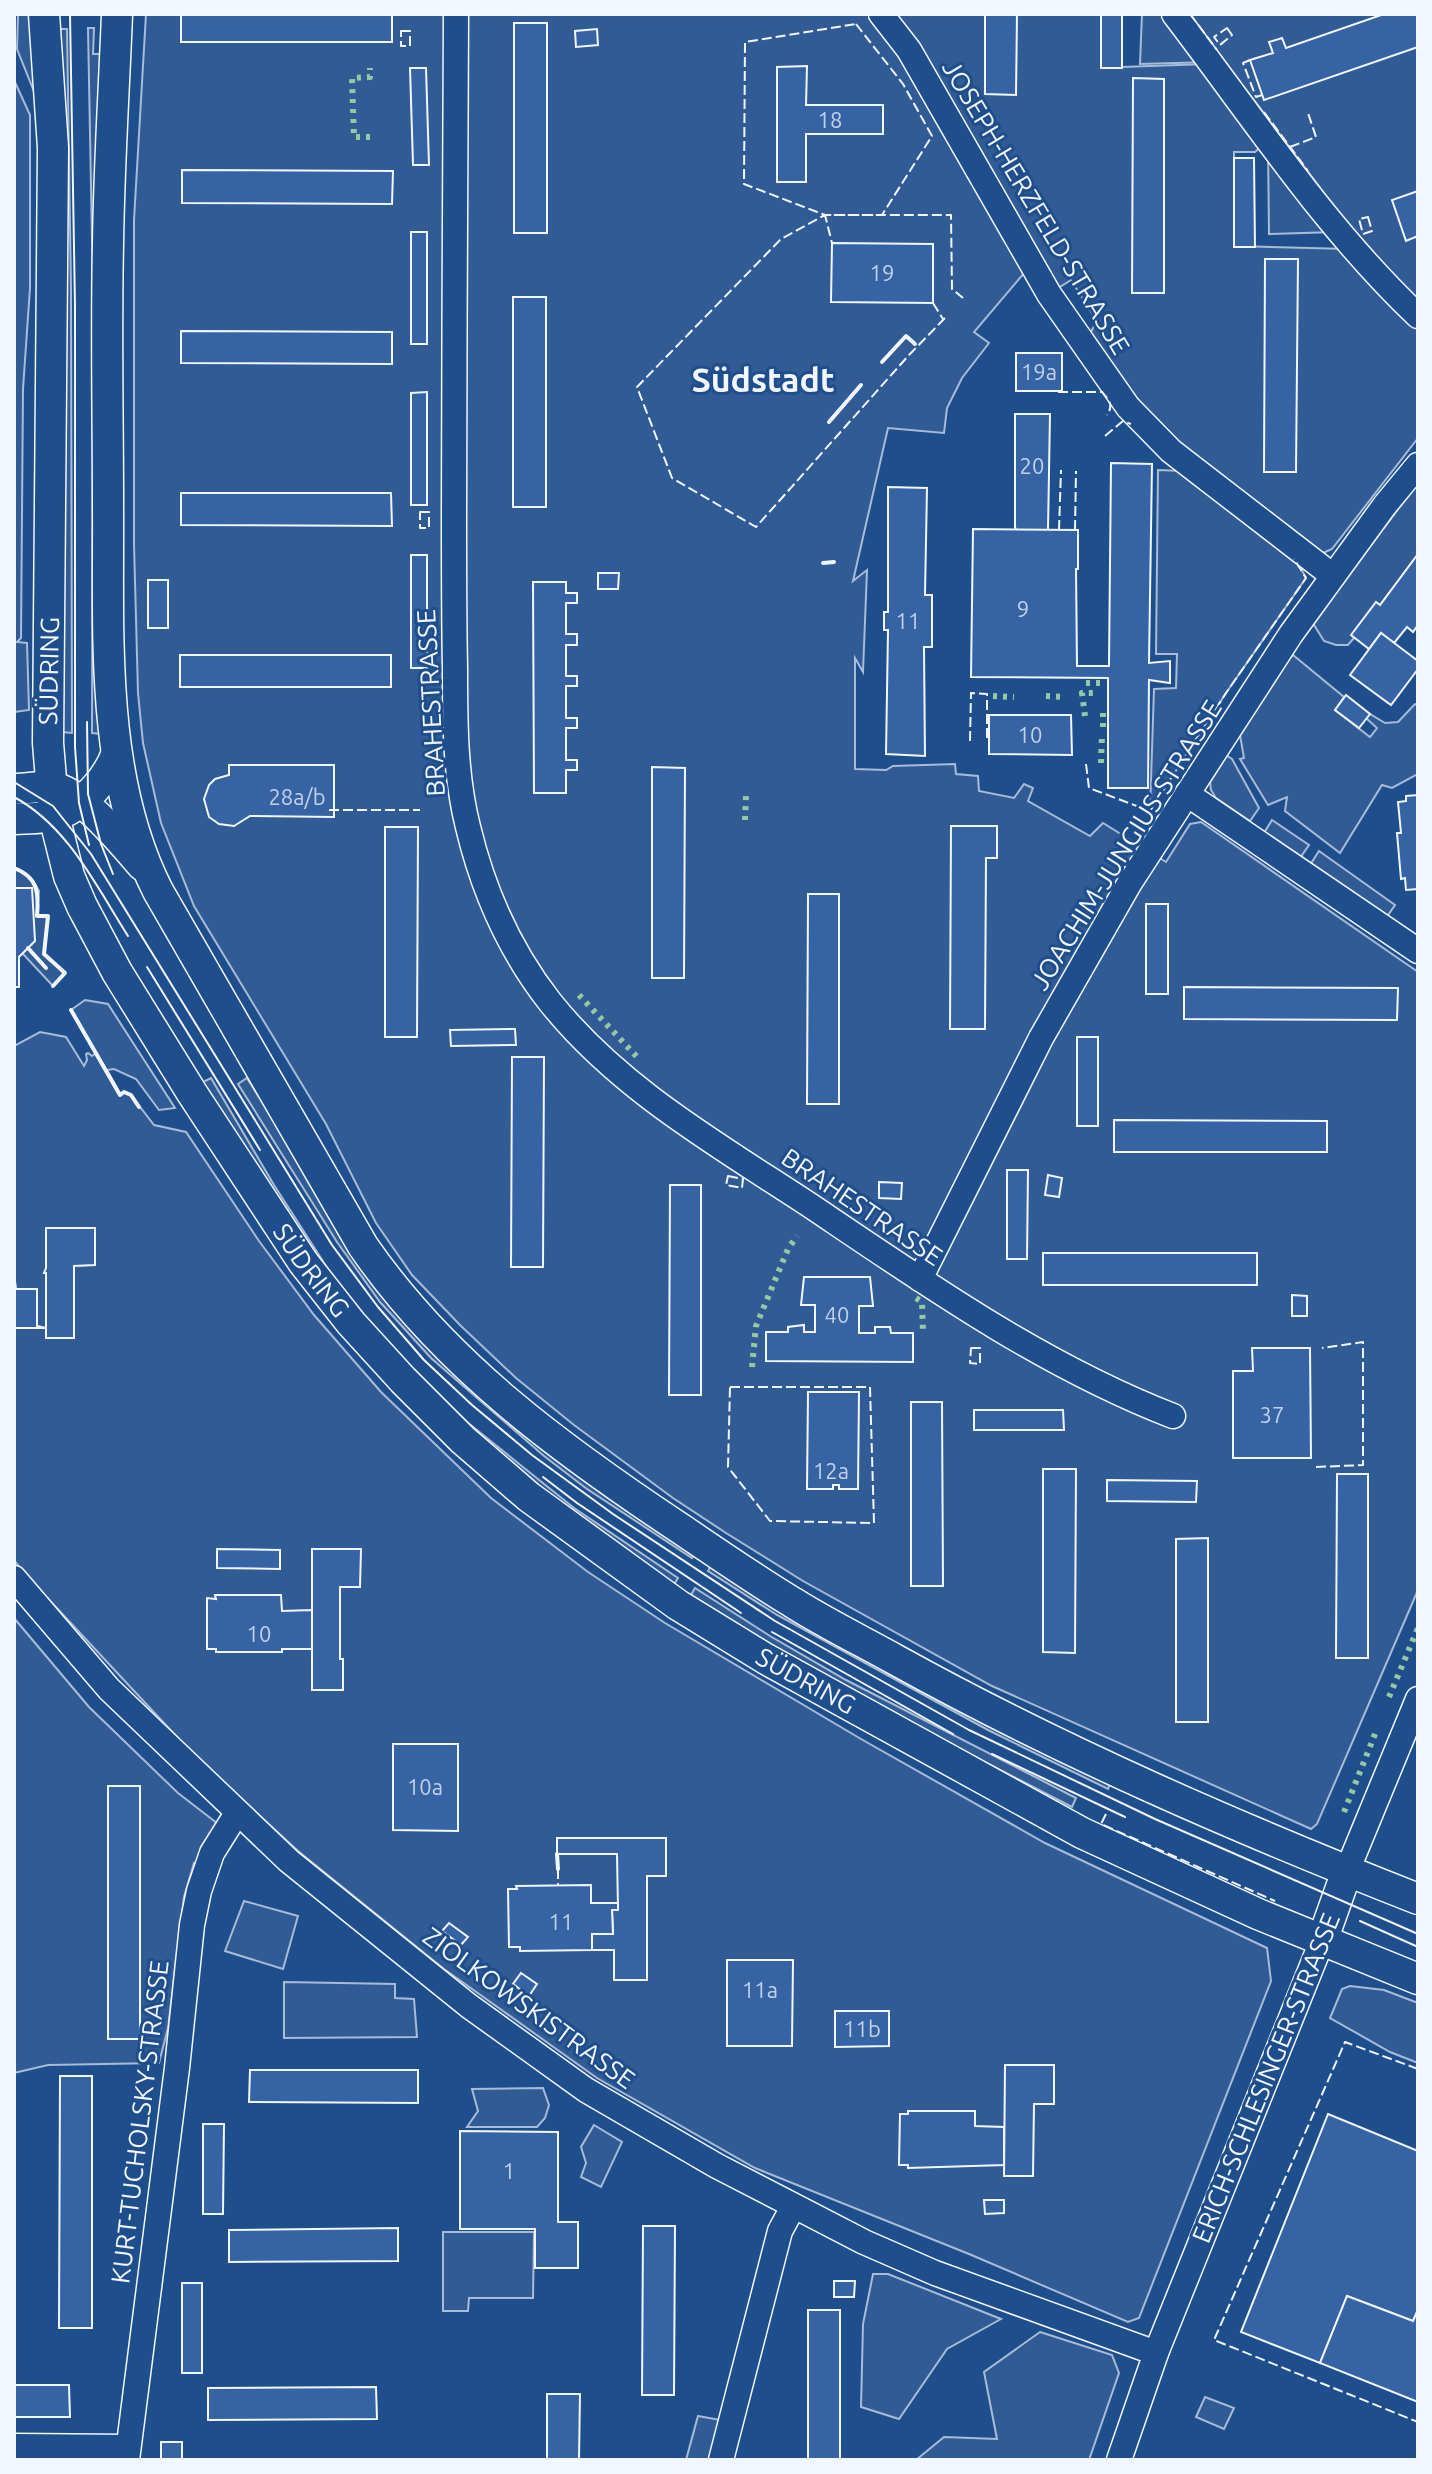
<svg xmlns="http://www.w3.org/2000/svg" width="1432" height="2474" font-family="Ubuntu,sans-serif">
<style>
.built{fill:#305b95;stroke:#a8bbd7;stroke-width:2}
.building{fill:#3563a3;stroke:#f2f6ff;stroke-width:2}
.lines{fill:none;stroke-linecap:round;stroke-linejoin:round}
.minor-casing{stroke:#f2f6ff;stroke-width:27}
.major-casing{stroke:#f2f6ff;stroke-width:33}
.minor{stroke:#1f4e8c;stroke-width:24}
.major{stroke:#1f4e8c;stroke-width:30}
.tram{stroke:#f2f6ff;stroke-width:2}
.hedge{stroke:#97c8a6;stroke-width:6;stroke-dasharray:4 6;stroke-linecap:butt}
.fence{stroke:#f2f6ff;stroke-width:2;stroke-dasharray:10 4;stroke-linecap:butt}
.wall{stroke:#f2f6ff;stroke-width:4}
.labels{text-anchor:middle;stroke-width:6;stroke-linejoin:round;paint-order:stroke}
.number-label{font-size:22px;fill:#c3d1e8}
.street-label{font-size:26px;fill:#f2f6ff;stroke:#1f4e8c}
.district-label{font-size:34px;font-weight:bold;fill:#f2f6ff;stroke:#1f4e8c}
</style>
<rect width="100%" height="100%" fill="#1f4e8c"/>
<g class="built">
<polygon points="18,14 32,14 39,104 17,49"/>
<polygon points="146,14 1101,14 1122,67 1207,64 1263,145 1255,152 1234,152 1234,246 1348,249 1418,322 1418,438 1332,549 1319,555 1162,431 1087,339 1097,321 1071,280 1055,290 1036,259 974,332 989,343 962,378 947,408 944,433 888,428 853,581 867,570 863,672 855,658 855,769 886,770 893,766 955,764 956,774 978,776 979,791 1014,798 1024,784 1033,788 1028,801 1090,836 1103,823 1166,862 1190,824 1201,822 1418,972 1418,1590 1317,1824 1311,1829 992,1686 803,1581 726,1533 673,1498 574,1425 516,1378 461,1326 412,1275 376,1223 326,1124 194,906 161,823 143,743 138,693 134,544 134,220"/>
<polygon points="1142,14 1174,14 1211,62 1140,64"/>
<polygon points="1189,14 1418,14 1418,309 1398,291"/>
<polygon points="88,28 94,28 93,54 100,54 99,629 102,734 92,733 93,291"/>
<polygon points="56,29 67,29 71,289 72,733 62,732"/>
<polygon points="14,80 30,115 30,288 23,389 21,638 17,642 27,643 29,710 14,712"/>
<polygon points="1268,147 1335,232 1269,234"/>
<polygon points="1158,470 1183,471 1297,561 1306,578 1226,693 1150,811 1154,689 1176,688 1177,654 1156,654"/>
<polygon points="1418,483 1418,554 1380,605 1352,635 1354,638 1348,645 1336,645 1324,641 1314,625 1314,620"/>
<polygon points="1293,655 1344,697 1335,710 1370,737 1377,728 1366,718 1370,714 1385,723 1398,722 1415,704 1418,706 1418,774 1392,788 1382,785 1340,853 1285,811 1287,797 1268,805 1240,759 1244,758 1240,735 1269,685 1284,663"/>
<polygon points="1226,755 1232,759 1259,808 1250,821 1216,798 1211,790 1210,782"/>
<polygon points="1272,820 1309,845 1300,858 1264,833"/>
<polygon points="1319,851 1395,905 1386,918 1310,865"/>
<polygon points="14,868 32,879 39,891 37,915 48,916 44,954 65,973 53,986 22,953 31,888 14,888"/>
<polygon points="85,1000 108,1004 175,1108 159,1110 136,1079 114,1069 107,1070 120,1094 124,1092 131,1095 154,1125 186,1132 259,1241 314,1315 381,1392 491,1498 588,1572 665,1623 861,1739 1045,1843 1267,1948 1271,1981 1139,2318 1128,2322 969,2254 755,2168 597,2078 444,1969 298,1851 191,1752 26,1575 14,1560 14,1046 40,1032 66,1037 84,1066 87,1060 86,1054 88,1053 92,1056 96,1053 71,1010"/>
<polygon points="211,1078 274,1185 328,1269 297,1233 199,1084"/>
<polygon points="247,1078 373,1278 697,1550 692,1558 587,1489 544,1456 431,1358 380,1302 337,1242 238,1084"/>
<polygon points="407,1365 467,1422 574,1508 678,1578 673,1586 569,1511 464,1423"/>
<polygon points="714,1561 1112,1780 1108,1789 988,1730 777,1615 708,1571"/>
<polygon points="695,1588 770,1636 846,1680 1076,1798 1072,1807 927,1732 768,1643 691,1595"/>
<polygon points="14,1618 89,1707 178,1793 222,1827 203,1867 194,1863 184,1897 168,2028 159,2063 48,2065 14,2073"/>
<polygon points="244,1901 298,1916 283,1969 225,1951"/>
<polygon points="284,1982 395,1984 395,1998 414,1999 417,2037 284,2038"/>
<polygon points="1350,1986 1384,1990 1418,2003 1418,2063 1390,2052 1330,2018 1342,1989"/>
<polygon points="543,2088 549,2105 545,2118 537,2127 467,2127 478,2111 472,2089"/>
<polygon points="594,2125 622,2142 601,2187 581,2177 586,2163 581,2147"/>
<polygon points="443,2232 534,2232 533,2298 469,2298 468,2311 443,2311"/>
<polygon points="873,2274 888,2274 1001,2319 947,2349 899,2419 861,2407 863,2324"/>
<polygon points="1040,2332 1112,2355 1119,2373 1089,2460 916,2460 944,2437 997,2439 984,2372"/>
<polygon points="1205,2397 1234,2408 1224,2429 1196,2417"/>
<polygon points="698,2416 726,2421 716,2460 686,2460"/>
</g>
<g class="building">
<rect x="181" y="14" width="211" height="28"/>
<polygon points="985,14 1017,14 1016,95 985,94"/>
<rect x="1101" y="14" width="21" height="54"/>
<polygon points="1384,14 1418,14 1418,47 1264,100 1250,60 1273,53 1269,42 1282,38 1286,48"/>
<rect x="514" y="23" width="33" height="210"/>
<polygon points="597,29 598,45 576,47 575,31"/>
<polygon points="807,66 806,105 883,105 883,134 806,134 806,182 777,182 777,67"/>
<polygon points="410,68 426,68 429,165 413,165"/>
<polygon points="1133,78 1164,79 1164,293 1132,293"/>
<polygon points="1234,158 1254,158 1255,247 1234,247"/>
<polygon points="182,170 393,171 392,204 182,203"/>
<polygon points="1418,191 1418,236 1406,241 1392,200"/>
<rect x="411" y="232" width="16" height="112"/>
<polygon points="832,243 933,244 933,303 831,302"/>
<polygon points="1265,259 1298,259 1296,472 1264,472"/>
<rect x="513" y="297" width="33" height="210"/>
<polygon points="181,331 392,332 392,364 181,363"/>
<rect x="1016" y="353" width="46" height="38"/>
<polygon points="427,392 427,505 411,505 411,393"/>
<polygon points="1015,414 1050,414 1048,530 1016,530 1015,527"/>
<polygon points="1111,463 1152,464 1149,663 1170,661 1170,683 1149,680 1148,788 1108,788 1108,678 971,677 973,529 1078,530 1078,569 1076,569 1077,666 1109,666"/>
<polygon points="888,487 927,488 925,595 932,595 932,647 924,647 925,756 886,754 888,630 884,630 884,612 888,612"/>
<polygon points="181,493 391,493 392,526 181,525"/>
<polygon points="1418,554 1418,625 1413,632 1407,627 1394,643 1381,633 1369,649 1351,635 1376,602 1380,605"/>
<rect x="411" y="555" width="16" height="113"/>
<polygon points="598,573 619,573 618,589 598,589"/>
<rect x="148" y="580" width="20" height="48"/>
<polygon points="533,582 566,582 566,593 577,593 577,603 566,603 566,634 577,634 577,645 566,645 566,676 577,676 577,686 566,686 566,718 577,718 577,728 566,728 566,760 577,760 577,770 566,770 566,793 534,793"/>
<polygon points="1381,633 1418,661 1418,669 1391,705 1350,675"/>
<rect x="180" y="655" width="211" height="32"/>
<polygon points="1346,695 1370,714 1359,728 1335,710"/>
<polygon points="989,715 1071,715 1072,755 989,754"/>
<polygon points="229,765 334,765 334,817 250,816 234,826 219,824 209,817 204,799 209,785 215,779 229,775"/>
<polygon points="652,767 685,768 684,978 652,978"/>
<polygon points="1418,795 1418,889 1406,890 1405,878 1401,879 1397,833 1401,833 1398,802 1406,801 1406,796"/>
<polygon points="951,826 997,826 997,858 986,858 985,1029 950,1029"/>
<polygon points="385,827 418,827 417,1037 385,1037"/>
<polygon points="14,888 32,888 35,941 19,957 19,987 14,987"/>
<polygon points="808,894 839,894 839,1104 807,1104"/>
<rect x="1146" y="904" width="22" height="90"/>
<polygon points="1184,987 1398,988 1397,1020 1184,1019"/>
<polygon points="515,1029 516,1045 451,1046 450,1030"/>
<rect x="1077" y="1037" width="21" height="89"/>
<polygon points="512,1057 544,1057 543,1267 511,1267"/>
<polygon points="1114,1120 1327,1121 1327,1152 1114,1152"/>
<polygon points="1007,1170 1028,1170 1027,1259 1007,1259"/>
<polygon points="1048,1175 1062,1178 1059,1197 1045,1195"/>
<polygon points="879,1182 902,1183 901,1199 879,1198"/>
<polygon points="670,1185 701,1185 701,1395 669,1395"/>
<polygon points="46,1228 95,1228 95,1265 74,1266 74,1338 46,1338 46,1273 44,1273 46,1268"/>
<rect x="1043" y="1253" width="214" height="32"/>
<polygon points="14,1274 16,1289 37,1289 37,1326 46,1328 15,1328 14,1331"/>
<polygon points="804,1277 870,1277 873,1306 859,1306 859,1333 875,1333 875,1327 890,1327 891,1333 913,1333 913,1362 766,1361 766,1332 788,1332 788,1327 804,1325 804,1332 815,1332 815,1305 801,1305"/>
<polygon points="1292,1295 1307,1296 1307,1316 1292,1316"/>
<polygon points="1252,1348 1310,1348 1311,1458 1233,1458 1233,1371 1253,1371"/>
<polygon points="808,1392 859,1392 858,1489 839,1489 839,1485 833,1485 833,1489 807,1489"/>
<polygon points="911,1402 942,1402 943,1586 911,1586"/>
<polygon points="974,1410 1063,1410 1064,1430 974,1430"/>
<polygon points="1043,1469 1076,1469 1075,1653 1043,1652"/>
<polygon points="1337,1474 1368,1474 1368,1658 1336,1658"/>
<polygon points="1107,1480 1197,1481 1196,1502 1107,1501"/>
<polygon points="1208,1538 1208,1722 1176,1722 1176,1539"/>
<polygon points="217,1549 280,1550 280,1569 217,1568"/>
<polygon points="312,1549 361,1549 360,1587 340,1587 340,1659 343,1659 343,1690 312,1690"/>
<polygon points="215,1595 281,1595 282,1611 312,1610 312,1649 282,1649 282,1652 216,1652 216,1649 207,1649 207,1598 216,1599"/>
<polygon points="393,1744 458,1744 458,1831 393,1830"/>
<rect x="108" y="1786" width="32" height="253"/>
<polygon points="557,1838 666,1838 666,1876 647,1876 647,1980 614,1980 614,1950 592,1950 592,1934 613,1934 612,1910 618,1910 617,1854 557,1854"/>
<polygon points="591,1885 591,1903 618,1903 618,1910 612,1910 613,1934 592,1934 592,1950 520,1951 520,1947 509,1947 508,1889 517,1889 516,1886"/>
<polygon points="449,1923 468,1937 461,1945 442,1931"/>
<polygon points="727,1960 793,1960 792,2046 727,2046"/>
<polygon points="521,1973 537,1984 529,1996 513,1984"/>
<polygon points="835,2011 889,2011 889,2046 835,2047"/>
<polygon points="1005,2065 1054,2065 1054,2104 1034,2104 1033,2176 1004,2176"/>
<polygon points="250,2070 418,2070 418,2103 249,2102"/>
<polygon points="60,2076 92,2076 92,2328 59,2328"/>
<polygon points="908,2111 975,2111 975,2126 1004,2127 1004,2165 908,2168 908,2165 899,2165 900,2114 908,2114"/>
<polygon points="1328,2114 1418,2151 1418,2310 1413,2321 1347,2296 1320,2363 1241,2332"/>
<polygon points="203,2124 224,2124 223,2214 203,2214"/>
<polygon points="460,2131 558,2132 558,2222 578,2222 578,2268 535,2268 535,2229 460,2229"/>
<polygon points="984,2200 1004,2200 1004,2213 985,2214"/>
<polygon points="643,2226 675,2226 674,2395 642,2395"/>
<polygon points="398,2228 398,2261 229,2262 229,2230"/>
<polygon points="834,2281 855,2281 854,2297 834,2297"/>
<rect x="182" y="2283" width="20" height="90"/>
<polygon points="1347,2296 1413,2321 1418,2310 1418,2402 1320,2363"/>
<rect x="808" y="2310" width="32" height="150"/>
<polygon points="14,2385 69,2385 70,2417 14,2417"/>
<polygon points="376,2387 377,2419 208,2420 208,2388"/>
<polygon points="547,2394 580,2394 579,2460 547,2460"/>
<rect x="161" y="2442" width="21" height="18"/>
</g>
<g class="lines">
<defs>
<g id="minor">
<path d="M456 14C454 182 455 350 454 518 454 568 454 619 455 669 455 721 455 776 468 827 483 890 510 951 550 1002 620 1090 722 1147 814 1208 928 1285 1044 1366 1173 1416"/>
<polyline points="881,14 909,50 1049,294 1128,407 1171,451 1333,576"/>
<path d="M1174 14C1252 116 1324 227 1418 316"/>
<polyline points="1187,794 1418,951"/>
<polyline points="920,1279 1041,1038 1129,884 1291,634 1385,505 1418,465"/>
<polyline points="14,1578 109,1689 289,1861 469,2006 586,2090 717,2166 864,2242 935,2273 1156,2353"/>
<polyline points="1347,1871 1418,1699"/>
<polyline points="14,2446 128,2447"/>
<polyline points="127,2460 177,2068 192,1925 199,1891 212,1853 237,1813"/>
<polyline points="721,2460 780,2231 793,2207"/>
<polyline points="1119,2460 1156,2353 1322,1941"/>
</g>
<g id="major">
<path id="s1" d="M44 14 53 148 48 743 54 816 69 876 82 906 117 972 192 1093 303 1262 351 1323 403 1380 463 1440 529 1497 678 1605 766 1659 1082 1833 1258 1914 1418 1979"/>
<path d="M117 14C114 91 109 167 108 244 106 331 108 417 108 504 109 630 99 775 158 891L363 1246C445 1365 562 1450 681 1529 718 1554 754 1579 792 1602 825 1623 862 1641 896 1660 1064 1753 1240 1829 1418 1899"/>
<path d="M14 789C26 789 40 786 52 787 81 791 123 843 142 865"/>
<path d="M14 819C28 818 46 819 59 814 84 805 107 779 116 755"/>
<polyline points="1322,1941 1347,1871"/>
</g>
</defs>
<use href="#minor" class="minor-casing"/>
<use href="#major" class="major-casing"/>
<use href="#minor" class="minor"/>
<use href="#major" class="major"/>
<g class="tram">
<polyline points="70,14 75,306 75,747 79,803 89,845"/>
<polyline points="87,722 88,794 101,844 113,874"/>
<polyline points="14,782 53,806 91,854 332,1245 378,1307 424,1360 472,1405 532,1455 613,1514 775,1621 969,1730 1155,1819 1418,1934"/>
<path d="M14 797C68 826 96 886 128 936"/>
<polyline points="147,967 260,1150"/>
<polyline points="543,1477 577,1503 741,1613"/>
<polyline points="772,1632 953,1734"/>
<polyline points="992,1754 1125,1817"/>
<polyline points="1360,1921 1418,1947"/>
</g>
<g class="hedge">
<polyline points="370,137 354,137 352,78 370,77 370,68"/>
<polyline points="1086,683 1101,683"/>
<polyline points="993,696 1014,697"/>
<polyline points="1046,696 1066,697"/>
<polyline points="1085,716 1082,693 1097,693"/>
<polyline points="1103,727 1103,711"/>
<polyline points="1101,763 1102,735"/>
<polyline points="745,820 746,795"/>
<polyline points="579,995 638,1058"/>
<polyline points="916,1298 922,1302 923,1333"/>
<polyline points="752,1367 756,1326 788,1249 797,1236"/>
<polyline points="1389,1697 1418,1628"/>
<polyline points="1344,1812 1377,1729"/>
</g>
<g class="fence">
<polyline points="1190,14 1217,50"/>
<polygon points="856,24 903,84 932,136 882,215 825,215 744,184 745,42"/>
<polygon points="1227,28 1232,35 1220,45 1214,37"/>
<rect x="401" y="31" width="9" height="15"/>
<polyline points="1250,60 1243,63 1256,97 1262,95"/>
<polyline points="1264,112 1308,171"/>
<polyline points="1290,147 1316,137 1308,113"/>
<polyline points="823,216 825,215 832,243"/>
<polygon points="1368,217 1372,231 1363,234 1359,219"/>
<polyline points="933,303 943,319"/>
<polyline points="945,318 909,355 756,527 672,478 637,387 781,239 825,215 951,215 952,289 963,298"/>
<path d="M1058 392H1102C1109 400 1114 405 1107 415"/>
<polyline points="1105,436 1123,421 1131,424"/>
<rect x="420" y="512" width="9" height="16"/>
<polyline points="1059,530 1061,470"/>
<polyline points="1075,530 1076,471"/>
<polyline points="970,741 971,693 987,694 987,741"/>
<polyline points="1086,764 1089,788 1150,811 1226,693 1306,578 1294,559"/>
<polyline points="329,810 420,810"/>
<polygon points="728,1176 743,1179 742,1188 726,1185"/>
<polygon points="971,1348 980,1348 980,1364 970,1363"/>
<polygon points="730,1387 870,1387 874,1523 770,1521 728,1467"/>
<polyline points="1316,1467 1363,1465 1363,1342 1322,1348"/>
<polyline points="1106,1814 1101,1824 1275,1901"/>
<polyline points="558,1869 558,1885"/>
<polyline points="1418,2069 1345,2042 1214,2340 1418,2422"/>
</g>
<g class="wall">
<polyline points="882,362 906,336 915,344"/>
<polyline points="829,422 861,385"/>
<polyline points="823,563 834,562"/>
<path d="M14 868C38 877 39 893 37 916H48L44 954 65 973 53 986"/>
<polyline points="28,948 46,968"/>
<polyline points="71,1010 120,1095 124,1092 131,1095 139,1107"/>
<polyline points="557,1854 558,1869"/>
</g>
</g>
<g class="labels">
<g class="number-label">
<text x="830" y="128">18</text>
<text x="882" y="281">19</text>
<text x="1039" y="380">19a</text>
<text x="1032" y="474">20</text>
<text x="1023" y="617">9</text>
<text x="908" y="629">11</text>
<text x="1030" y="743">10</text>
<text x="297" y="805">28a/b</text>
<text x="837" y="1323">40</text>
<text x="1272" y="1423">37</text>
<text x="831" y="1479">12a</text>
<text x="259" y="1642">10</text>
<text x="425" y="1795">10a</text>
<text x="561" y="1930">11</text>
<text x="760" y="1998">11a</text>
<text x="862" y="2037">11b</text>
<text x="509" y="2179">1</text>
</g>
<g class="street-label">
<text transform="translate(1036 207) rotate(59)" y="9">JOSEPH-HERZFELD-STRASSE</text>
<text transform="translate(49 671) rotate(-89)" y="9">SÜDRING</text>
<text transform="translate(431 703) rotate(-93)" y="9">BRAHESTRASSE</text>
<text transform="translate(1126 845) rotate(-58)" y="9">JOACHIM-JUNGIUS-STRASSE</text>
<text transform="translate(862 1207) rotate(34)" y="9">BRAHESTRASSE</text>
<text dy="9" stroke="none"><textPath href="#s1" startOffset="1328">SÜDRING</textPath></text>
<text dy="9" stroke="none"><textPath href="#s1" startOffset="1976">SÜDRING</textPath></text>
<text transform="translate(529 2008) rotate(36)" y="9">ZIOLKOWSKISTRASSE</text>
<text transform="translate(1266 2078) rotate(-68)" y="9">ERICH-SCHLESINGER-STRASSE</text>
<text transform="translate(140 2122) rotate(-83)" y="9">KURT-TUCHOLSKY-STRASSE</text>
</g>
<g class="district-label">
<text x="763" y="392">Südstadt</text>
</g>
</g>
<rect width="1432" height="2474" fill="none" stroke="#f2f6ff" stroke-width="32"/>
</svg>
